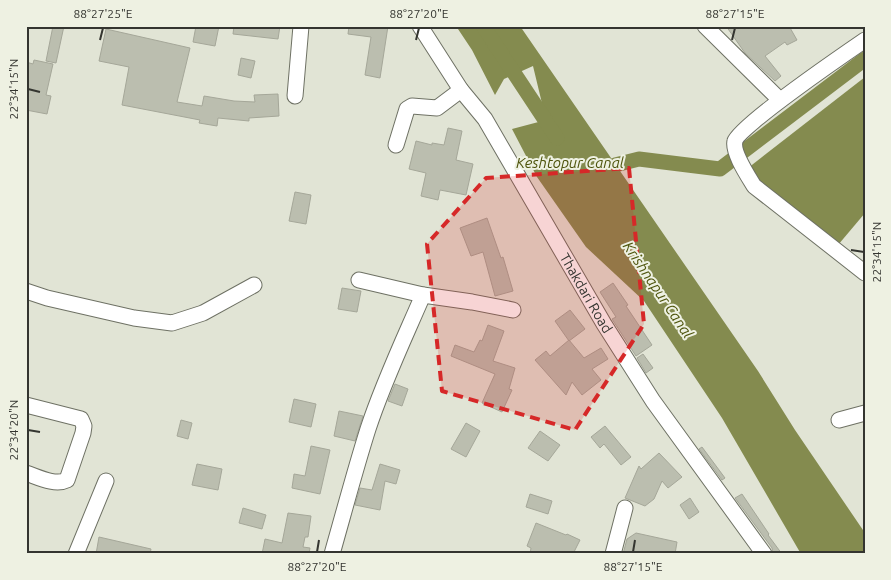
<svg xmlns="http://www.w3.org/2000/svg" width="891" height="580" font-family="Ubuntu,sans-serif">
<style>
.water{fill:#848b4f}
.lines{fill:none;stroke-linecap:round;stroke-linejoin:round}
.canal{stroke:#848b4f;stroke-width:15}
.building{fill:#bbbeaf;stroke:#a5a799}
.minor-casing{stroke:#6e7164;stroke-width:17}
.minor{stroke:#fff;stroke-width:15}
.marked{fill:#d62828;fill-opacity:0.2;stroke:#d62828;stroke-width:4;stroke-dasharray:10 6;stroke-linejoin:round}
.ticks{fill:none;stroke:#343530;stroke-width:2}
.labels{text-anchor:middle;stroke-width:4;stroke-linejoin:round;paint-order:stroke}
.street-label{font-size:14px;fill:#343530;stroke:#eef1e2}
.water-label{font-size:15px;font-style:italic;fill:#4e540c;stroke:#eef1e2}
.neatline{fill:none;stroke:#343530;stroke-width:2}
.ticks-label{font-size:12px;text-anchor:middle;fill:#343530}
</style>
<rect width="100%" height="100%" fill="#e1e4d5"/>
<g class="water">
<polygon points="456,26 520,26 758,371 795,430 865,533 865,554 801,554 722,418 644,301 586,247 537,177 512,129 546,120 533,66 504,79 495,95 472,50"/>
<polygon points="865,77 865,213 838,245 757,184 748,168"/>
</g>
<g class="lines">
<g class="canal">
<polyline points="483,26 557,138"/>
<polyline points="615,165 639,159 720,169 865,59"/>
</g>
</g>
<g class="building">
<polygon points="53,26 64,26 56,63 46,61"/>
<polygon points="196,26 219,26 215,46 193,42"/>
<polygon points="234,26 280,26 278,39 233,34"/>
<polygon points="349,26 388,26 380,78 365,75 371,37 348,34"/>
<polygon points="726,26 789,26 797,40 787,45 785,42 765,56 781,76 775,81 745,53"/>
<polygon points="106,29 190,48 177,102 202,106 204,96 234,101 255,102 254,95 278,94 279,116 249,118 249,121 218,118 217,126 199,123 200,120 122,105 129,67 99,61"/>
<polygon points="241,58 255,61 251,78 238,75"/>
<polygon points="34,60 53,64 46,95 51,96 47,114 26,110 26,62 33,64"/>
<polygon points="448,128 462,131 456,160 473,164 466,195 440,190 438,200 421,196 426,173 409,169 416,141 432,145 432,143 444,145"/>
<polygon points="295,192 311,195 306,224 289,221"/>
<polygon points="487,218 501,258 503,257 513,291 495,296 483,252 471,256 460,228"/>
<polygon points="613,283 628,305 626,306 652,345 636,356 612,319 616,317 600,292"/>
<polygon points="342,288 361,291 357,312 338,309"/>
<polygon points="570,310 585,329 569,341 555,321"/>
<polygon points="488,325 504,331 493,361 515,368 509,389 512,390 502,412 482,403 495,374 451,356 455,345 474,352 480,340 482,341"/>
<polygon points="569,340 584,358 601,348 608,359 592,369 601,380 582,395 572,382 566,395 535,360 546,351 550,356"/>
<polygon points="643,354 653,368 646,373 637,358"/>
<polygon points="395,384 408,389 402,406 388,401"/>
<polygon points="294,399 316,404 311,427 289,422"/>
<polygon points="339,411 363,416 355,441 334,436"/>
<polygon points="181,420 192,423 188,439 177,436"/>
<polygon points="466,423 480,431 466,457 451,449"/>
<polygon points="605,426 631,457 621,465 604,444 600,448 591,437"/>
<polygon points="540,431 560,445 548,461 528,448"/>
<polygon points="311,446 330,450 320,494 292,488 294,474 305,476"/>
<polygon points="702,447 725,478 722,480 699,449"/>
<polygon points="659,453 682,477 668,488 662,481 654,499 645,506 625,498 639,466 641,469"/>
<polygon points="197,464 222,469 218,490 192,485"/>
<polygon points="380,464 400,470 396,484 385,481 380,510 355,505 360,488 372,490"/>
<polygon points="530,494 552,501 548,514 526,507"/>
<polygon points="742,494 769,534 768,535 782,554 773,554 772,548 735,498"/>
<polygon points="690,498 699,512 689,519 680,505"/>
<polygon points="243,508 266,515 262,529 239,523"/>
<polygon points="288,513 311,516 308,537 305,537 303,547 310,548 309,554 262,554 265,539 282,543"/>
<polygon points="536,523 566,535 567,534 580,540 573,554 530,554 531,548 527,546"/>
<polygon points="636,533 677,542 675,554 623,554 627,539"/>
<polygon points="99,537 151,549 150,554 96,554"/>
</g>
<g class="lines">
<defs>
<g id="minor">
<path id="s1" d="M420 26 461 90 485 119 604 324 653 401 764 554"/>
<polyline points="705,26 780,100"/>
<path d="M865 40C846 53 738 127 735 141 732 152 748 176 754 186L865 273"/>
<polyline points="295,96 301,26"/>
<polyline points="396,145 407,109 412,106 437,108 461,90"/>
<polyline points="359,280 423,295 472,302 513,310"/>
<polyline points="26,291 47,298 134,318 172,323 203,313 254,285"/>
<path d="M26 405 81 419 84 426 83 433 67 480C55 486 38 477 26 473"/>
<polyline points="839,420 865,413"/>
<polyline points="76,554 106,481"/>
<path d="M332 554C344 512 355 470 368 429 383 383 404 339 423 295"/>
<polyline points="613,554 625,508"/>
</g>
</defs>
<use href="#minor" class="minor-casing"/>
<use href="#minor" class="minor"/>
</g>
<path class="marked" d="M629 168 644 324 575 430 442 391 427 244 486 178Z"/>
<path class="ticks" d="M100 40 103 28M416 40 419 28M732 40 735 28M28 89 40 92M851 250 864 252M28 430 40 432M317 552 319 540M633 552 635 540"/>
<g class="labels">
<g class="street-label">
<text dy="5" stroke="none"><textPath href="#s1" startOffset="315">Thakdari Road</textPath></text>
</g>
<g class="water-label">
<text x="570" y="168">Keshtopur Canal</text>
<text transform="translate(658 290) rotate(56)" y="5">Krishnapur Canal</text>
</g>
</g>
<rect width="891" height="580" fill="none" stroke="#eef1e2" stroke-width="55"/>
<rect x="28" y="28" width="836" height="524" class="neatline"/>
<g class="ticks-label">
<text x="103" y="18">88°27'25"E</text>
<text x="419" y="18">88°27'20"E</text>
<text x="735" y="18">88°27'15"E</text>
<text transform="translate(14 89) rotate(-90)" y="4">22°34'15"N</text>
<text transform="translate(877 252) rotate(-90)" y="4">22°34'15"N</text>
<text transform="translate(14 430) rotate(-90)" y="4">22°34'20"N</text>
<text x="317" y="571">88°27'20"E</text>
<text x="633" y="571">88°27'15"E</text>
</g>
</svg>
